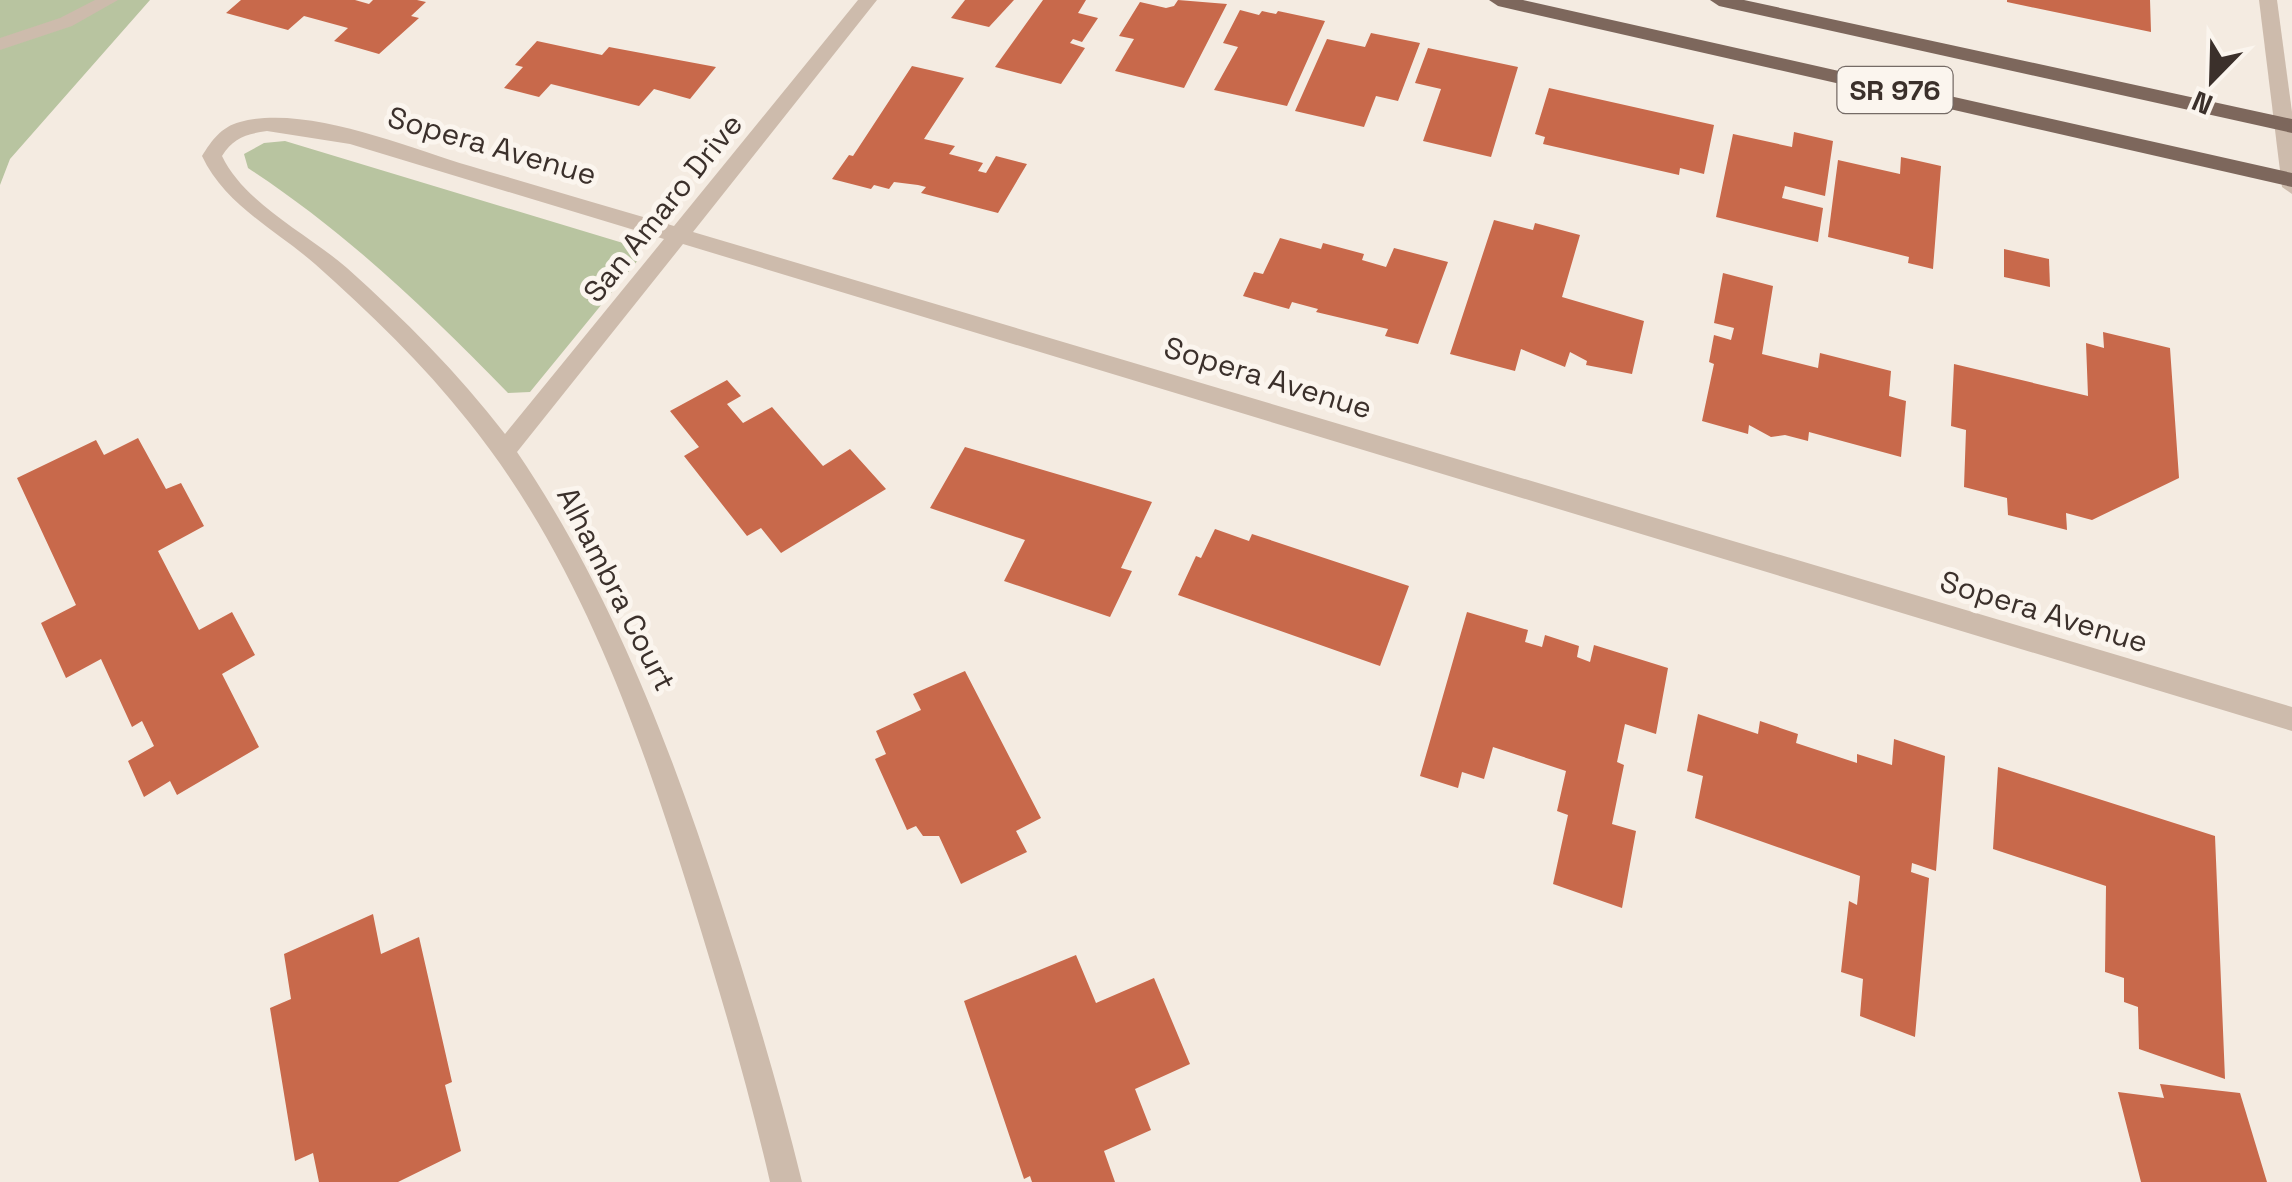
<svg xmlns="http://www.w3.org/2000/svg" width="2292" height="1182" font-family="'Space Grotesk',sans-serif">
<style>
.green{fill:#b8c4a0}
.building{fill:#c8694b}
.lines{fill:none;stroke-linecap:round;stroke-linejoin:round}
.minor{fill:#cdbbac;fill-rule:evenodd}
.major{fill:#7d675c;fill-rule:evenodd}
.labels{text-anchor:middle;stroke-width:10;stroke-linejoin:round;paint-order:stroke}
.shield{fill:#fbf5ee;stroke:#756b66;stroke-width:2.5}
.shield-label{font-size:28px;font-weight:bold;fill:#3b302b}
.street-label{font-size:30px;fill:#3b302b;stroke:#fbf5ee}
</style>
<rect width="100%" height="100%" fill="#f4ebe1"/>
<g class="green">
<polygon points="0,0 150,0 10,159 0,185"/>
<path d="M285 141 623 243 638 260 530 392 508 393C427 310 346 232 248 168L244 154 264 143Z"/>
</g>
<g class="building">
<polygon points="241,0 355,0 369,4 373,0 417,0 426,2 411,16 419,18 379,54 334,41 348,28 304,16 288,30 226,13"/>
<polygon points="965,0 1014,0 989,27 951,18"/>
<polygon points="1043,0 1086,0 1078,13 1098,18 1082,42 1073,39 1070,43 1085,48 1061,84 995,67"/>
<polygon points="1178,0 1227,4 1184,88 1115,71 1134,39 1119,36 1140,2 1166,8 1174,6"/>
<polygon points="2007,0 2150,0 2151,32 2007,2"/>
<polygon points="1240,10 1259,15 1262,11 1276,14 1278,11 1325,21 1287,106 1214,90 1238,47 1223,43"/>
<polygon points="1371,33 1420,43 1398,101 1376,96 1364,127 1295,111 1327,39 1365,47"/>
<polygon points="537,41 602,55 609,47 716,67 690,99 654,89 639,106 551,84 539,97 504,88 523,67 515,65"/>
<polygon points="1428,48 1518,67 1491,157 1423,141 1441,89 1415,83"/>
<polygon points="912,66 964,78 924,139 955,146 949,154 983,163 978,171 986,173 996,156 1027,164 998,213 921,193 926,187 918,185 894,182 889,189 874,185 871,189 832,179 849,155 853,156"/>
<polygon points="1549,88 1714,125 1704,174 1680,168 1679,175 1543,144 1545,137 1535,134"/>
<polygon points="1794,132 1833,141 1825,196 1785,186 1782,198 1823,208 1818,242 1716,217 1733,134 1792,147"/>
<polygon points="1901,157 1941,166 1933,269 1908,263 1909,257 1828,237 1838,160 1900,174"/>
<polygon points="1494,220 1533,230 1535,223 1580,235 1562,297 1644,321 1632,374 1586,365 1587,361 1570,352 1565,367 1521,349 1515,371 1450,354"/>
<polygon points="1280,238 1321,249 1323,243 1364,254 1362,260 1386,267 1394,248 1448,262 1418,344 1385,336 1388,329 1316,312 1318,309 1292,302 1289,309 1243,296 1254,272 1263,274"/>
<polygon points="2004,249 2049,259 2050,287 2004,277"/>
<polygon points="1723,273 1773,286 1762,354 1818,368 1820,353 1891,371 1889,396 1906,401 1901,457 1809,432 1808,441 1785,435 1771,437 1749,425 1748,434 1702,421 1714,364 1709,362 1714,335 1731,340 1734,328 1714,323"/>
<polygon points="2103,332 2170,348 2179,478 2092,520 2066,513 2067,530 2008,515 2007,498 1964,487 1966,430 1951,426 1954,364 2088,396 2086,343 2104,348"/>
<polygon points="727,380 741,396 727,404 743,423 772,407 823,466 850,449 886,489 781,553 761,528 747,536 684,456 699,447 670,411"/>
<polygon points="138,438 166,489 181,483 204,526 158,551 199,630 232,612 255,655 222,674 259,747 177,795 170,781 144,797 128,761 154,746 142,721 132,727 101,659 66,678 41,623 76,605 17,478 96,440 104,455"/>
<polygon points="965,447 1152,502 1121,568 1132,571 1110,617 1004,581 1025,540 930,508"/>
<polygon points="1215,529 1249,541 1252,534 1409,586 1380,666 1178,595 1196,556 1201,558"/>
<polygon points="1467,612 1528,630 1525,642 1542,647 1545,635 1579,646 1577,657 1590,662 1594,645 1668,668 1656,734 1625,724 1617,762 1624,765 1612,824 1636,831 1622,908 1553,884 1568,815 1557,811 1566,771 1493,747 1484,779 1462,772 1458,788 1420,776"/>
<polygon points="965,671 1041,818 1016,831 1027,852 961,884 939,836 923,836 916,826 907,830 875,759 886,754 876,731 921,710 913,694"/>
<polygon points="1698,714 1758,734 1760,721 1798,734 1796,743 1857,763 1857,754 1892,765 1894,739 1945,756 1936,871 1912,863 1911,872 1929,878 1915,1037 1860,1016 1863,979 1841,972 1849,901 1857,905 1860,876 1695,818 1703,776 1687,771"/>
<polygon points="1998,767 2215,836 2225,1079 2139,1049 2138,1007 2124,1002 2124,978 2105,972 2106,886 1993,849"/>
<polygon points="373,914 381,954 419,937 452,1082 445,1085 461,1151 398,1182 319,1182 313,1153 295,1161 270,1008 291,999 284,954"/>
<polygon points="1076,955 1096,1003 1154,978 1190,1064 1135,1089 1151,1130 1104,1151 1115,1182 1032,1182 1030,1176 1024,1179 964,1001"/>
<polygon points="2160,1084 2240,1093 2267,1182 2141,1182 2118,1092 2164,1098"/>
</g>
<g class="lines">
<g class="minor">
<polygon points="95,0 118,0 72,26 0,50 0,38 60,18"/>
<path d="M858 0H877L693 232 2292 707V731L683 244 517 452C611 591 670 745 721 903 751 995 779 1088 802 1182H770C748 1086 720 992 691 898 639 731 579 559 468 421 423 364 370 313 315 264 276 230 225 205 202 156 212 140 221 127 240 122 305 104 406 147 470 166 538 186 606 206 674 226ZM267 131 350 144 664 239 505 434C458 373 404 319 347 268 308 234 245 204 222 156 233 138 246 134 267 131Z"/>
<polygon points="2259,0 2277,0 2292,112 2292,194 2282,187"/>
</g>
<g class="major">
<polygon points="1489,0 1523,0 2292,173 2292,187 1498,6"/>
<polygon points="1710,0 1744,0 2292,119 2292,133 1719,6"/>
</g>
</g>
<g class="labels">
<rect class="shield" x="1837.5" y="67" width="115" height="46" rx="8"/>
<g class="shield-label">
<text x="1895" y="100">SR 976</text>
</g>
<g class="street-label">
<text transform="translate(492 146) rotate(16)" y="10">Sopera Avenue</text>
<text transform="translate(663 208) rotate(-51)" y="10">San Amaro Drive</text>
<text transform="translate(1268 378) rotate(17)" y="10">Sopera Avenue</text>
<text transform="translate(616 589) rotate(63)" y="10">Alhambra Court</text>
<text transform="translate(2044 612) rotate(17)" y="10">Sopera Avenue</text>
</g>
</g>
<g transform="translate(2212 80) rotate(203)" stroke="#fbf5ee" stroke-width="8" paint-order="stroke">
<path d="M0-8L18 38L0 25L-18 38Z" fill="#3b302b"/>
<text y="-15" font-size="28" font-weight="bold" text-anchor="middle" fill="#3b302b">N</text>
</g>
</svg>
